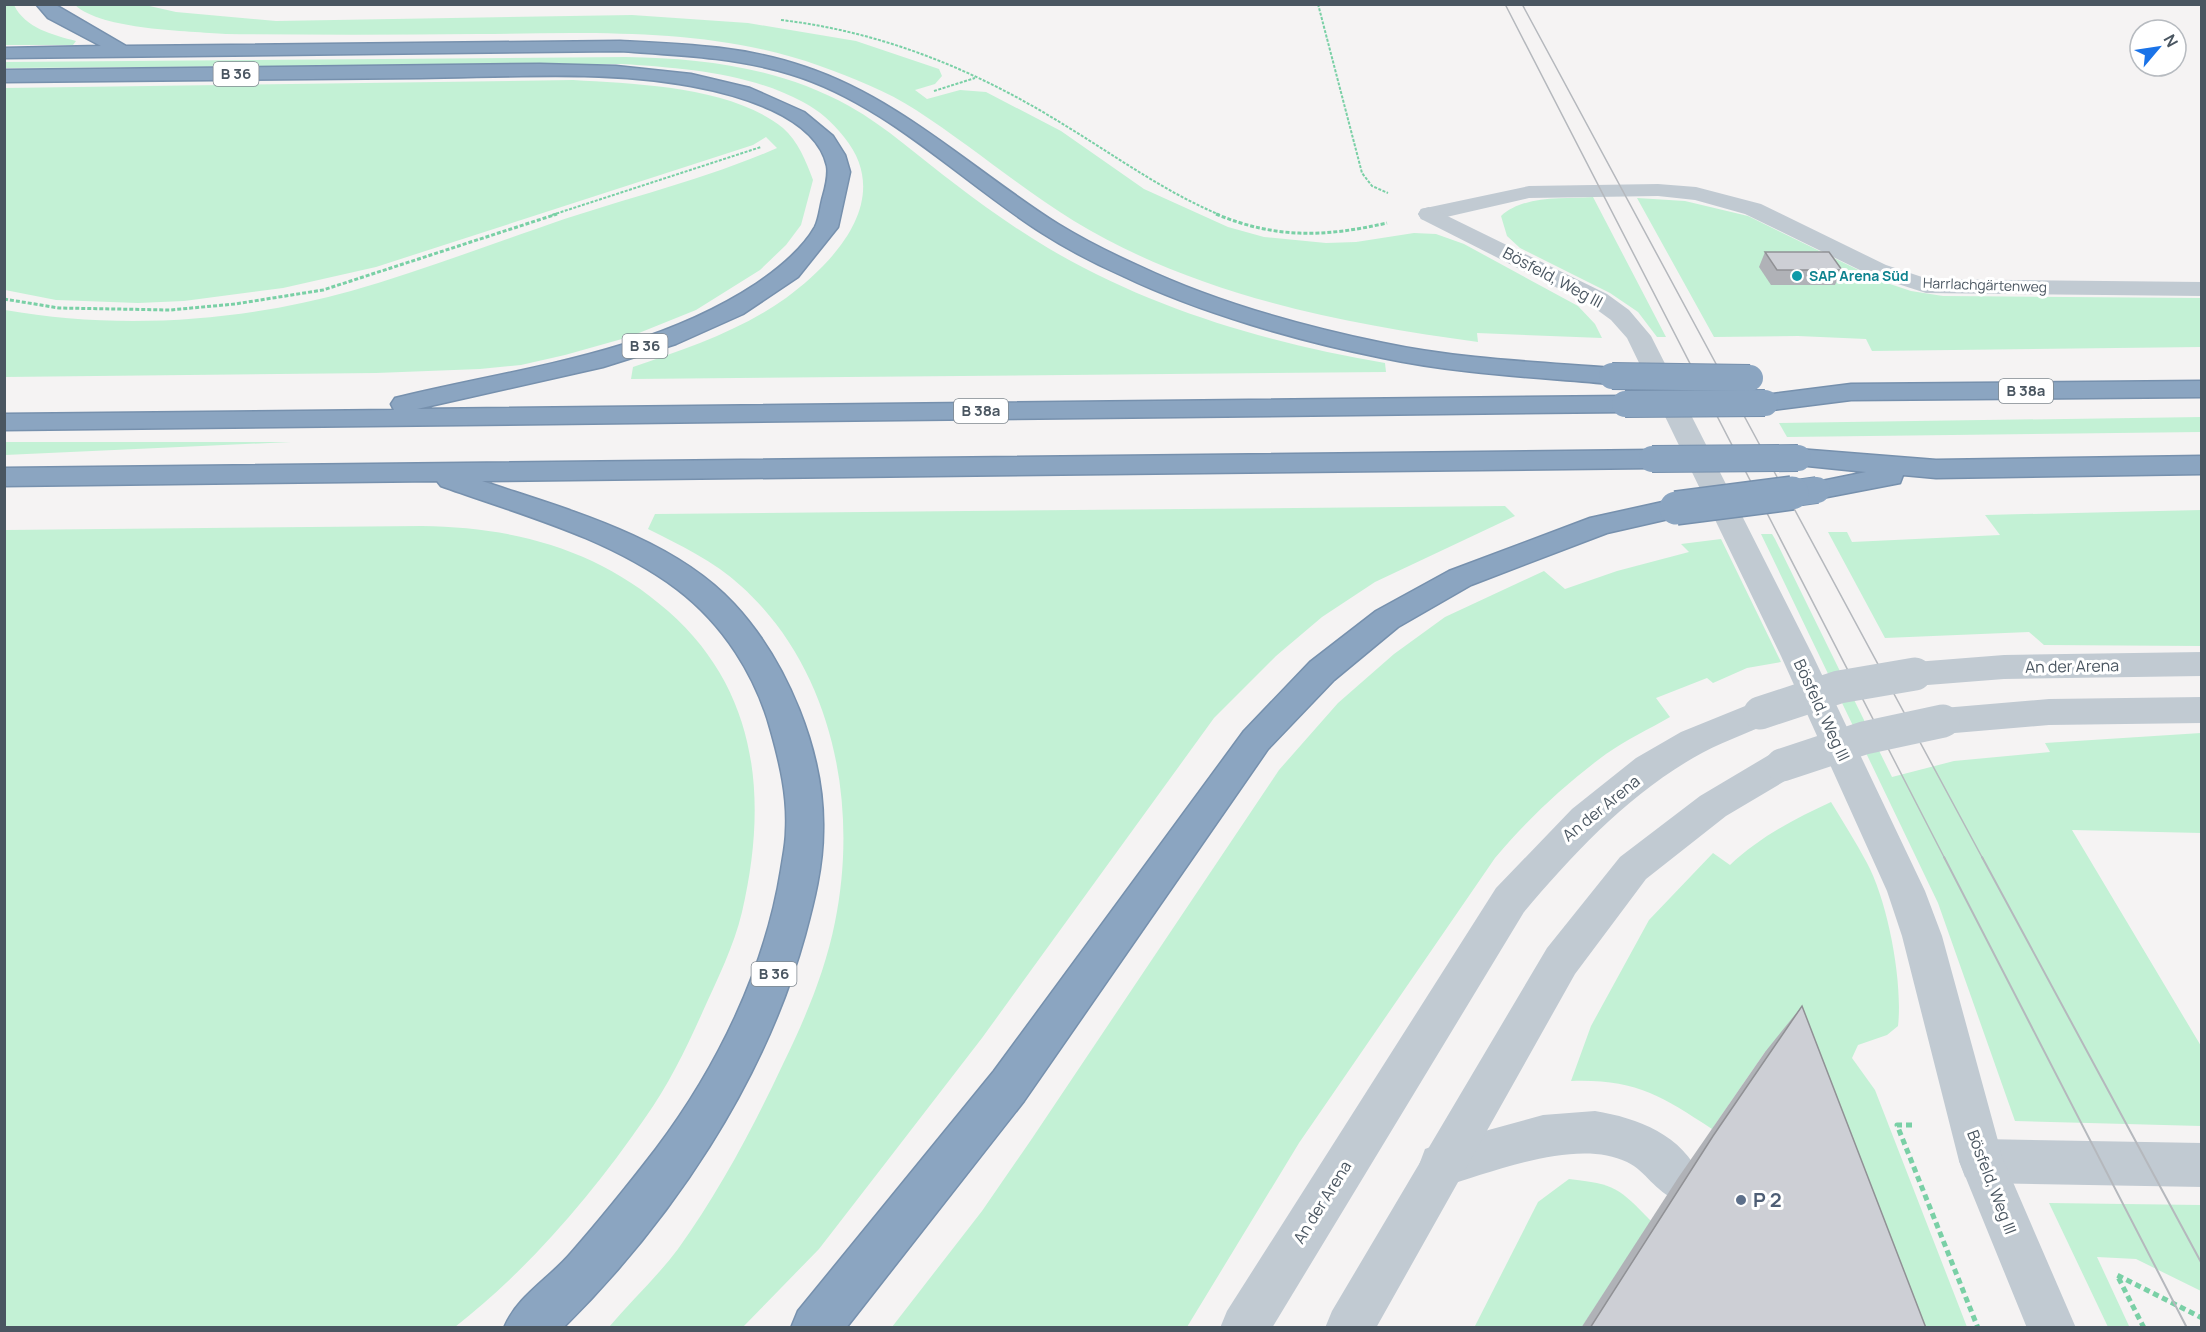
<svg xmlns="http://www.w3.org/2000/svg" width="2206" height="1332" font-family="Manrope,sans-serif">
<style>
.green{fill:#c3f1d5}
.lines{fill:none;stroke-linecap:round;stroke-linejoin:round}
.highway-casing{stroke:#7690ad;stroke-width:3}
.path-far2{stroke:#7ad0a6;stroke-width:2;stroke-dasharray:3 1.5;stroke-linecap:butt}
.path-far1{stroke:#7ad0a6;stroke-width:3;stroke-dasharray:4 2;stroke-linecap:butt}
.path{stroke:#7ad0a6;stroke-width:5;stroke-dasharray:6 4;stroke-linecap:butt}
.lane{fill:#c1cad2;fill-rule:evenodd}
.street{fill:#c1cad2;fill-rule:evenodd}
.highway{fill:#8ba5c1;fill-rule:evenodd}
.tram-far1{stroke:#b5b8bd;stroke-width:1.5}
.tram{stroke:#b5b8bd;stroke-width:2}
.highway-bridge-far1-casing{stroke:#7690ad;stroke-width:28;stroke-linecap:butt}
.highway-bridge-casing{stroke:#7690ad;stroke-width:36;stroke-linecap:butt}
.street-bridge{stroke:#c1cad2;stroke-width:33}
.highway-bridge-far1{stroke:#8ba5c1;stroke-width:26}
.highway-bridge{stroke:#8ba5c1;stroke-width:33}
.wall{fill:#b0b2b7}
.building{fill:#cdcfd5;stroke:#909195;stroke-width:1.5}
.culture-dot{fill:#0f9aa8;stroke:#fff;stroke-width:2}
.service-dot{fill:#5c6f8a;stroke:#fff;stroke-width:2}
.labels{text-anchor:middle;stroke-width:6;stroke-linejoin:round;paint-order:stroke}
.far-culture-label{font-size:14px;font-weight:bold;fill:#0d838f;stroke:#fff;text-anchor:start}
.far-street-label{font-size:14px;fill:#4a5661;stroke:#fff}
.shield{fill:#fff;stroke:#808990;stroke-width:1.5}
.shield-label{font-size:15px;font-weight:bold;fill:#4a5661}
.street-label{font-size:16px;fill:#4a5661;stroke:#fff}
.near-service-label{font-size:20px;font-weight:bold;fill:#4e5e75;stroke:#fff;text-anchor:start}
</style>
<rect width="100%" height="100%" fill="#f5f3f3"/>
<g class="green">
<path d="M5 4 14 5C25 28 53 35 76 41L73 45H5Z"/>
<path d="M75 5H145L176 12 276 21 632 15 748 23 856 41 939 69 942 76 935 84 915 90 927 99 960 90 986 92 1061 131 1144 189 1228 227 1264 237 1326 243 1356 242 1414 233 1436 234 1464 244 1578 306 1595 324 1602 338 1477 333 1478 342C1339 323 1196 295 1074 221 1019 187 970 145 916 110 887 91 853 78 820 66 713 27 590 33 478 34 394 35 310 35 226 34 188 31 102 30 75 5Z"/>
<path d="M626 57C704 58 780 68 849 106 887 127 920 158 955 184 985 207 1016 229 1048 248 1151 309 1268 343 1385 363L1386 372 631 379 633 367C686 349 740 331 786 298 836 261 894 198 844 137 832 122 820 111 803 102 749 73 683 68 622 64L4 68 5 62Z"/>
<path d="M573 80C637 84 731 86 783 128 798 141 806 161 813 180L801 225 786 245 760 270 696 310 629 337 565 355 521 365 480 369 376 373 5 377V310C118 330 240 322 351 291 414 273 475 250 536 229 616 200 700 182 777 148L766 137 753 145 376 267 283 288 184 301 138 303 56 300 5 290V88Z"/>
<path d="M1593 197 1666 337H1657L1638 312 1610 293 1520 248 1507 236 1501 216C1524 195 1563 199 1593 197Z"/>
<polygon points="1637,198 1685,201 1748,216 1881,281 1911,291 1943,296 2201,298 2201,347 1872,351 1866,339 1798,336 1714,337"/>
<polygon points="2201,417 2201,432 1787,437 1779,423"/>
<polygon points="5,442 291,442 5,455"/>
<path d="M1505 506 1515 516 1375 582 1322 617 1276 656 1214 718 982 1038 884 1165 819 1249 743 1327H609C631 1301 657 1277 678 1249 719 1192 753 1128 783 1064 805 1019 825 972 835 922 859 804 833 669 741 586 714 561 680 545 648 529L655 514Z"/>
<polygon points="2201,510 2201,646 2044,645 2029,632 1885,638 1828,532 1847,532 1852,542 2000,535 1985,515"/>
<path d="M422 526C513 527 598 549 668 611 759 691 768 800 742 912 734 946 717 980 703 1011 687 1047 668 1086 645 1118 592 1195 529 1269 455 1327H5V530Z"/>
<polygon points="1761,534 1772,534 1775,539 1892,777 1954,761 2050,752 2045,743 2201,733 2201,833 2072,830 2201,1046 2201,1126 2015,1121 1938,903"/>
<path d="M1721 539 1781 662 1747 668 1713 683 1707 678 1656 698 1670 717C1649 729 1626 740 1606 754 1565 784 1528 819 1495 858L1299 1143 1187 1327H892L982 1211 1031 1140 1279 770 1338 703 1394 654 1445 617 1544 571 1565 589 1617 571 1689 552 1681 544Z"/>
<path d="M1831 802C1843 822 1856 842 1867 863 1888 902 1903 982 1898 1026L1887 1035 1858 1045 1852 1058 1875 1090 1967 1327H1862L1765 1052 1712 1129C1660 1095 1635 1079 1571 1081L1591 1026 1649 920 1713 853 1730 865C1760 837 1794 819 1831 802Z"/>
<path d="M1569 1179C1615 1184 1619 1188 1651 1221L1582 1327 1474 1328 1538 1202Z"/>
<polygon points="2049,1203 2201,1205 2201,1291 2136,1259 2097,1257 2129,1326 2108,1327"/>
</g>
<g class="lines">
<defs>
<g id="highway">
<path d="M36 4H54L126 46 620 41C682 44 746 46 805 67 901 99 974 171 1058 224 1084 240 1112 254 1139 266 1215 302 1301 326 1383 343 1458 359 1536 362 1612 368L1621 370 1625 376 1621 382 1612 384C1536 377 1458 374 1383 358 1299 341 1200 313 1123 276 1096 264 1067 249 1042 233 959 180 886 103 790 74 735 57 677 55 620 51L4 58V48L101 46 48 18Z"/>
<path d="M540 64 616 66 691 74 750 88 804 112 833 136 845 155 850 172 838 227 798 277 743 314 676 344 603 367 417 409 1625 396 1634 398 1638 404 1634 410 1625 412 4 430V414L394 410 391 404 395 398C517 368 648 355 756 284 778 269 802 250 815 227 819 219 820 208 822 200 825 189 829 177 827 166 816 115 735 94 691 86 602 70 511 77 421 78 282 79 143 81 4 82V70Z"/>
<polygon points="2202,381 2202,397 1851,400 1765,411 1756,409 1752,403 1756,397 1765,395 1851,384"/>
<polygon points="1798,449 1936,460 2202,456 2202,474 1936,478 1903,475 1900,483 1817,499 1807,496 1803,490 1807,484 1866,472 1788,464 1784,458 1788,452"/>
<path d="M1652 450 1662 453 1666 459 1662 465 1652 468 482 481C565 509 672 537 734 604 787 661 825 753 823 831 823 866 814 902 805 935 764 1083 672 1220 563 1328H504C517 1296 549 1279 571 1253 600 1220 629 1184 656 1149 717 1068 765 970 781 870 783 857 786 843 786 831 788 797 780 763 771 731 756 675 723 624 677 589 607 537 522 515 441 486L437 481 4 486V468Z"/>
<polygon points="1676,499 1686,501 1691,508 1686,515 1607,533 1471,585 1398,627 1334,680 1268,749 1024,1101 846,1328 791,1328 798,1311 994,1071 1244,731 1310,662 1376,611 1449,571 1590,518"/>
</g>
</defs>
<use href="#highway" class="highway-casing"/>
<g class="path-far2">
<polyline points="1318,4 1362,173 1372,186 1388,193"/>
<path d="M781 20C884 32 978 71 1066 126 1117 157 1165 192 1220 215"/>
<polyline points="934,91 975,78"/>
<polyline points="552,215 761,147"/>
</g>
<g class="path-far1">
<path d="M1216 214C1276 239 1325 237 1387 223"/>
<polyline points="4,299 59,308 170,310 235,304 323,290 557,214"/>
</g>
<g class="path">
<polyline points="1912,1125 1897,1125 1978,1328"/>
<polyline points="2144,1328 2117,1275 2202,1318"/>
</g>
<g class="lane">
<polygon points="1658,184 1696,187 1761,204 1886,265 1928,279 2202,282 2202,296 1926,293 1870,275 1745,214 1695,200 1658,196 1529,198 1429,221 1421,219 1418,214 1421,209 1529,186"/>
<path d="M1595 1111C1638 1118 1683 1135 1701 1178L1694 1194 1678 1201C1653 1190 1647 1172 1627 1162 1576 1137 1491 1173 1441 1187L1425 1181 1419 1165 1425 1149 1441 1143 1543 1115Z"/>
<polygon points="1981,1139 2202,1143 2202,1187 1981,1183 1965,1177 1959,1161 1965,1145"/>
</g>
<g class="street">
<polygon points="1429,207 1607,294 1629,310 1651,336 1813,656 1925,891 1942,936 2003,1159 2076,1328 2027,1328 1959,1161 1902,936 1887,891 1781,656 1627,338 1611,320 1589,304 1421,219 1418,214 1421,209"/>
<polygon points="2202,652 2202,676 2004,679 1915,686 1903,683 1898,674 1903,665 1915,662 2004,655"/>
<polygon points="2202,697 2202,723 2049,725 1943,734 1931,730 1926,721 1931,712 1943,708 2049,699"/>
<path d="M1760 700 1772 704 1777 713 1772 722C1746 734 1718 743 1693 758 1626 797 1573 854 1524 912L1272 1328H1220L1227 1311 1496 888 1572 809 1636 758 1681 732Z"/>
<polygon points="1782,751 1795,755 1800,765 1795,775 1726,816 1646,879 1575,974 1376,1328 1325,1328 1332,1311 1547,948 1620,857 1700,796 1769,755"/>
</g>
<use href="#highway" class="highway"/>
<g class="tram-far1">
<polyline points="1505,4 1945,859"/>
<polyline points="1522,4 1983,859"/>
</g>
<g class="tram">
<polyline points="1944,857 2187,1328"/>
<polyline points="1982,857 2202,1264"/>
</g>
<defs>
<g id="highway-bridge-far1">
<polyline points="1612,376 1750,378"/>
<polyline points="1625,404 1765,403"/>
<polyline points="1652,459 1798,458"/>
<polyline points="1781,495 1817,490"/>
</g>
<polyline id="highway-bridge" points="1676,508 1792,493"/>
</defs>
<use href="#highway-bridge-far1" class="highway-bridge-far1-casing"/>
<use href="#highway-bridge" class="highway-bridge-casing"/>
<g class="street-bridge">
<polyline points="1760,713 1839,687 1915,674"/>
<polyline points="1782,765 1864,738 1943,721"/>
</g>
<use href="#highway-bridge-far1" class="highway-bridge-far1"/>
<use href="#highway-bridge" class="highway-bridge"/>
</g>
<g class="wall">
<polygon points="1765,252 1842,270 1835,285 1771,285 1759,267"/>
<polygon points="1802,1006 1926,1328 1581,1328 1678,1178 1765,1052"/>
</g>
<g class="building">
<polygon points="1765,252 1829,252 1842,270 1777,270"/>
<polygon points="1802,1006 1926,1328 1590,1328 1713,1136"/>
</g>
<circle class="culture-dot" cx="1797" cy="276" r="6"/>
<circle class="service-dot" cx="1741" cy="1200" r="6"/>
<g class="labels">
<g class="far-culture-label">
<text x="1809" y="281">SAP Arena Süd</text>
</g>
<g class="far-street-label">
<text transform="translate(1985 285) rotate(2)" y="5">Harrlachgärtenweg</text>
</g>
<g class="shield">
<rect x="213.5" y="62" width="45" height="24" rx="4.5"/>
<rect x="622.5" y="334" width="45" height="24" rx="4.5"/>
<rect x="1999" y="379" width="54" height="24" rx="4.5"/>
<rect x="954" y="399" width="54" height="24" rx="4.5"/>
<rect x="751.5" y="962" width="45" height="24" rx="4.5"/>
</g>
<g class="shield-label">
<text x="236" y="79">B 36</text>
<text x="645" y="351">B 36</text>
<text x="2026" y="396">B 38a</text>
<text x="981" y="416">B 38a</text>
<text x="774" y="979">B 36</text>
</g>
<g class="street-label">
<text transform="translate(1553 277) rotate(28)" y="6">Bösfeld, Weg III</text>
<text transform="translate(2072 666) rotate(-1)" y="6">An der Arena</text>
<text transform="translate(1822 710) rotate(65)" y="6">Bösfeld, Weg III</text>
<text transform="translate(1601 808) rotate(-39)" y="6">An der Arena</text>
<text transform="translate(1992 1182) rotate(69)" y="6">Bösfeld, Weg III</text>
<text transform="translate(1322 1202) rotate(-58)" y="6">An der Arena</text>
</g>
<g class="near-service-label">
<text x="1753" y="1207">P 2</text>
</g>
</g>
<rect width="2206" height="1332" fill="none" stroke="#4a5661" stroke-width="12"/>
<g transform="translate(2158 48) rotate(61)"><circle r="28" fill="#ffffff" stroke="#b7bbc0" stroke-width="1.5"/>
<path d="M0-4.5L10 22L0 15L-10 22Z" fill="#1a73e8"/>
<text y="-9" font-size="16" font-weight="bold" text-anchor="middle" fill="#4a5661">N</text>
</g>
</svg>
